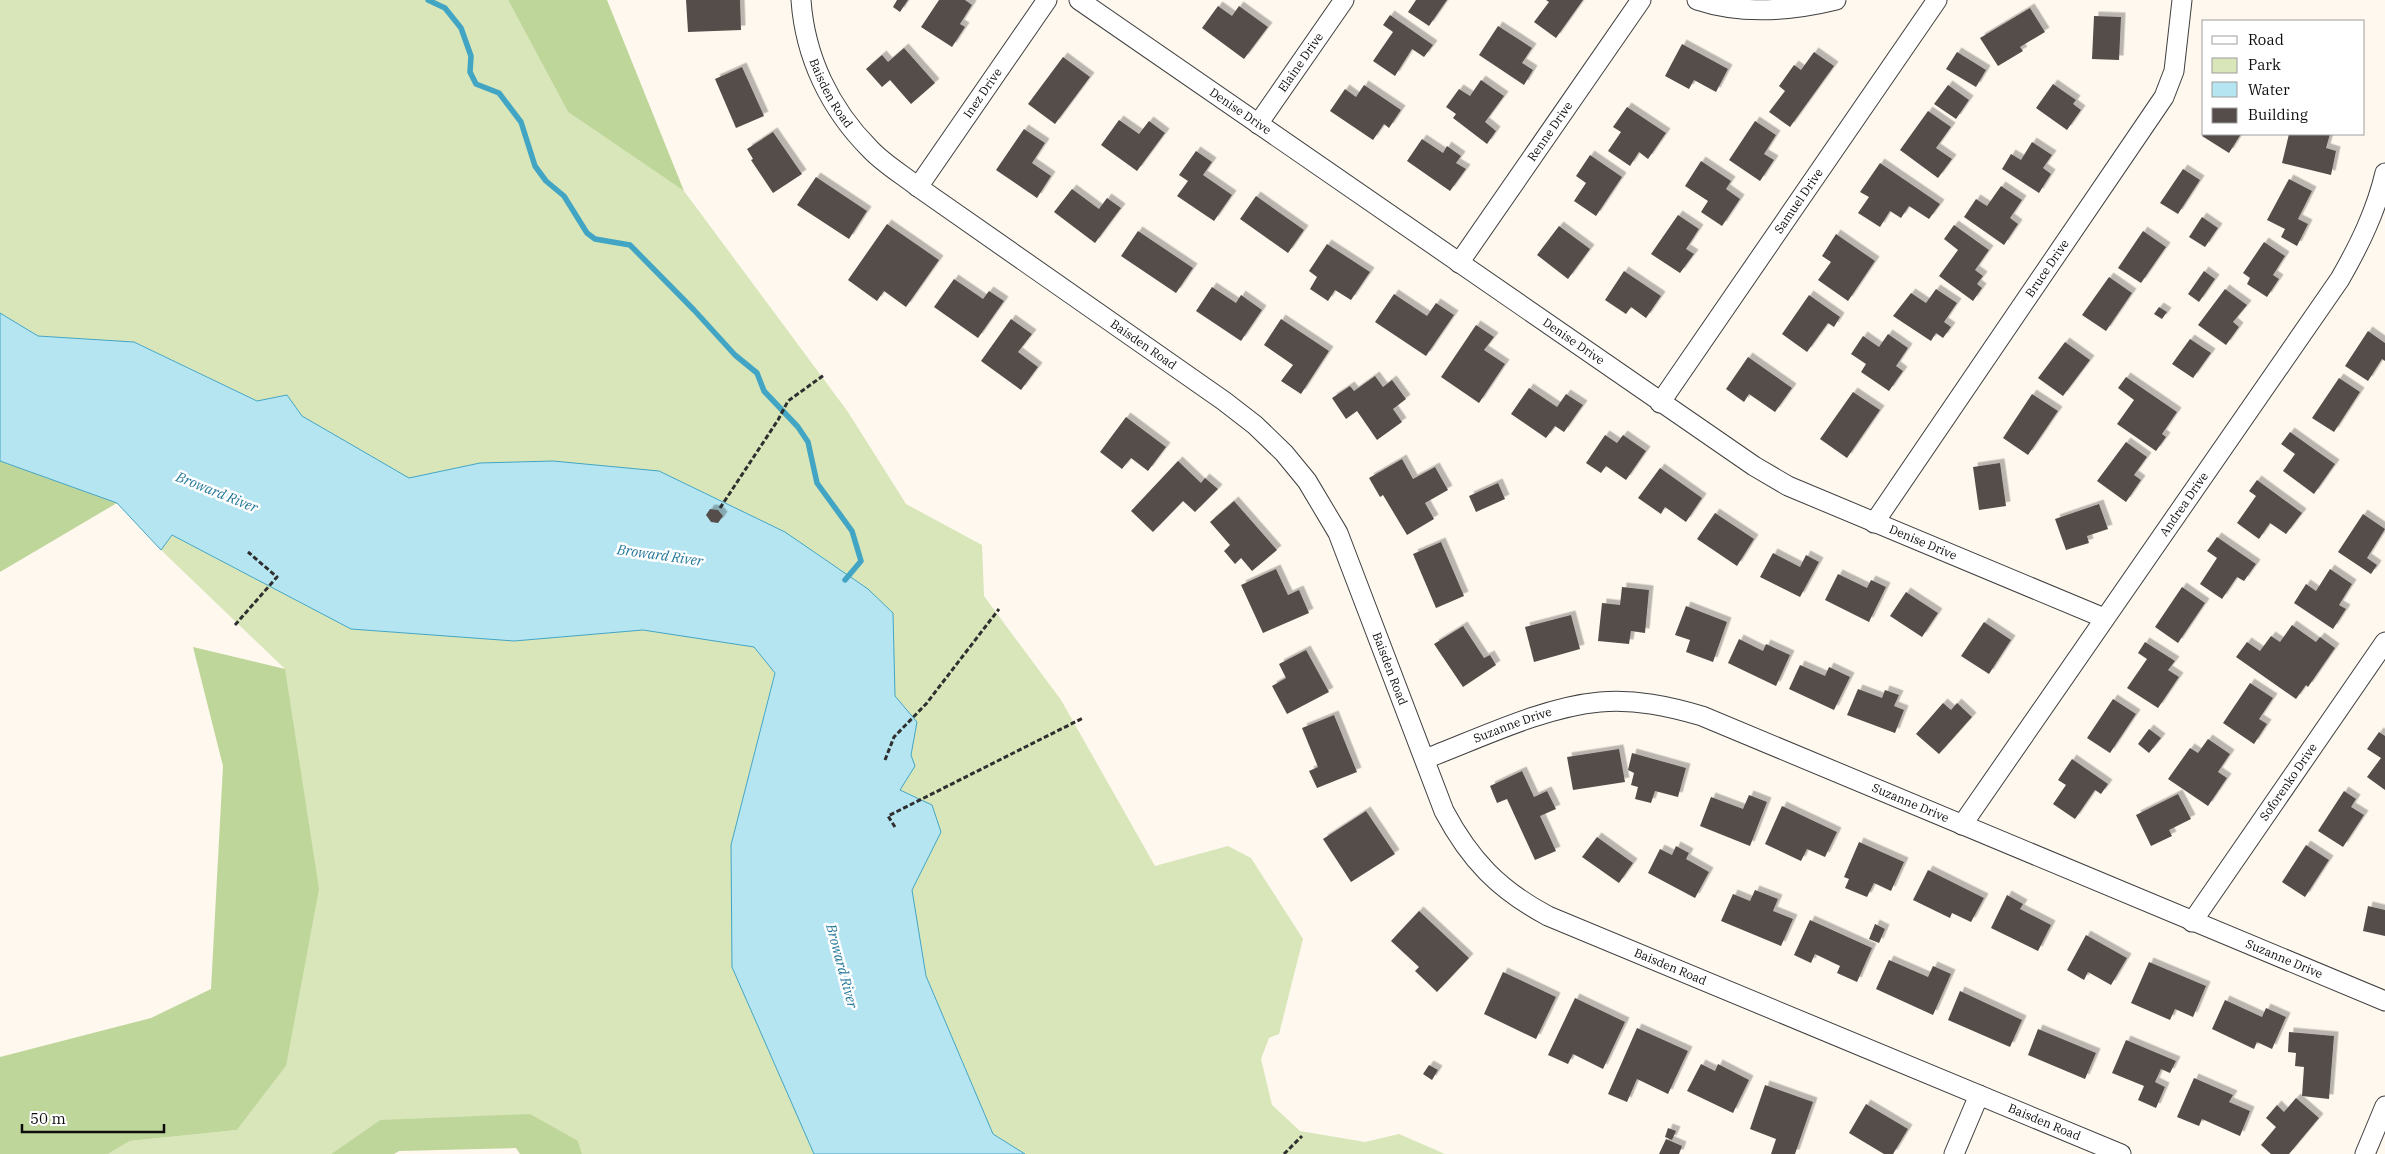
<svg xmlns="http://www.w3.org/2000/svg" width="2385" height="1154" font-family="'IBM Plex Serif',serif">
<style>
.green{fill:#d8e6ba}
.forest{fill:#bfd69a}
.water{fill:#b6e5f2;stroke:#42a5c4}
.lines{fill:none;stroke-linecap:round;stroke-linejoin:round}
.stream{stroke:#42a5c4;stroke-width:5.5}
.building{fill:#554d4a;filter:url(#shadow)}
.minor-casing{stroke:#404040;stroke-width:21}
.path{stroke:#2f2f2f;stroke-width:3;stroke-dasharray:5 2.5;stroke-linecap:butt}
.minor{stroke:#fff;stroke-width:19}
.labels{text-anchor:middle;stroke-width:5;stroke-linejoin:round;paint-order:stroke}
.street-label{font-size:12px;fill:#0d0d0d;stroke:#fff}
.water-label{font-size:14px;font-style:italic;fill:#1f7697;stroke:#fff}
</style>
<defs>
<filter id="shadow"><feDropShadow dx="4.5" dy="-4.5" stdDeviation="0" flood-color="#0004"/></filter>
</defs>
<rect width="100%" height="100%" fill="#fef8ee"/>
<g class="green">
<polygon points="0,0 508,0 568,112 684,191 848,412 906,504 982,545 984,596 1061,700 1155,866 1228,846 1251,858 1303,939 1279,1034 1269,1038 1261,1059 1272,1105 1300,1131 1365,1142 1399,1134 1445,1154 1025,1154 993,1134 926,976 912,890 941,832 932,805 900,790 915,766 911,755 917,722 895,696 893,613 868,589 785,532 659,471 480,463 409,478 302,416 287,395 257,401 135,342 38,336 0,313"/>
<polygon points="172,535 351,629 514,641 643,630 754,647 775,672 731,845 787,1088 814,1154 582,1154 578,1141 380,1120 331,1154 108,1154 130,1141 237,1130 286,1066 285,669 161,550"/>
</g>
<g class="forest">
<polygon points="508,0 607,0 684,191 568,112"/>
<polygon points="0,461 117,503 0,572"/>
<polygon points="193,647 285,669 319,889 286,1066 237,1130 130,1141 108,1154 0,1154 0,1057 151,1018 211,989 223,766"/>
<polygon points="530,1114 578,1141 582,1154 520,1154 516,1148 399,1151 394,1154 331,1154 380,1120"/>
</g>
<polygon class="water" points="0,313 38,336 134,342 257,401 287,395 302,416 409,478 480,463 553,461 659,471 785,532 868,589 893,613 895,696 917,722 911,755 915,766 900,790 932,805 941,832 912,890 926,976 993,1134 1025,1154 814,1154 732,967 731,845 775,673 754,647 643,630 514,641 351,629 172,535 161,550 117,503 0,461"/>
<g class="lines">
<polyline class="stream" points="428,0 445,8 461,28 471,56 470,72 476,84 499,93 521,122 535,166 546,181 564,196 587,233 595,239 630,245 694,310 735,355 757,373 764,391 798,427 808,442 817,483 852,531 861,561 845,580"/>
</g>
<g class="building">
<polygon points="686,0 740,0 741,30 688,32"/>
<polygon points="897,0 908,0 900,12 893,7"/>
<polygon points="939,0 965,0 972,5 960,24 965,27 952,47 921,27"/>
<polygon points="1416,0 1447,0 1429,26 1408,12"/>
<polygon points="1546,0 1583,0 1556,38 1534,22 1549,2"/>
<polygon points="1218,6 1232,16 1239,6 1268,27 1244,59 1202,28"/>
<polygon points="2030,8 2045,32 2020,47 2023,51 1998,66 1980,38"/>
<polygon points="1390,15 1433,45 1424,57 1412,49 1395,76 1373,61 1393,32 1383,25"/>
<polygon points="2094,16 2121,17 2119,60 2092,59"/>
<polygon points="1498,26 1532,48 1522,63 1533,70 1524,85 1479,55"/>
<polygon points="1682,44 1728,69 1716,92 1694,80 1689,89 1665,76"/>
<polygon points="904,48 935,83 911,104 890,80 882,87 866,69 882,55 888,62"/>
<polygon points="1814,52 1834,66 1790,127 1769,112 1785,91 1779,86 1794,65 1801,70"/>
<polygon points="1957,52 1986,70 1976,87 1946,69"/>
<polygon points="1063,57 1090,77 1055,124 1028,104"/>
<polygon points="742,67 764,116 736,128 715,79"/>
<polygon points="1481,80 1504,96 1485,122 1496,131 1487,144 1453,118 1456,114 1446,107 1459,89 1470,96"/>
<polygon points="2053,84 2076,100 2073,104 2081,110 2067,130 2036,108"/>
<polygon points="1364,85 1401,110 1389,128 1384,124 1373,140 1330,111 1345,89 1356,97"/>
<polygon points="1948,85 1969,100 1956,119 1934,104"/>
<polygon points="1627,107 1666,133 1648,159 1639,152 1630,166 1608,151 1621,132 1613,127"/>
<polygon points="1928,111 1951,127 1936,148 1952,159 1938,178 1900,150"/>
<polygon points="1119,120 1139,134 1149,121 1165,133 1137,171 1101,145"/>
<polygon points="1755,121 1776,135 1764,154 1774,160 1760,181 1729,160"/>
<polygon points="1024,129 1045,143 1032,163 1051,176 1037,198 996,170"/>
<polygon points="773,132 802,174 773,193 751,160 753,159 747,149"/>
<polygon points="2204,134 2241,134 2229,153 2202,136"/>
<polygon points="2289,134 2330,134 2326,148 2336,151 2331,175 2282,163"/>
<polygon points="1422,139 1443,153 1447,146 1461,156 1456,163 1466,169 1450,191 1407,161"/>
<polygon points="2032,142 2052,155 2043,168 2051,174 2039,193 2002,169 2011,154 2021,160"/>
<polygon points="1196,151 1212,162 1203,175 1232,195 1214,221 1177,196 1188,181 1179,175"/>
<polygon points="1590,155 1622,177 1596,216 1574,201 1586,183 1576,176"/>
<polygon points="1701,161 1731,181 1726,189 1740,199 1722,226 1701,212 1708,201 1685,186"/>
<polygon points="1880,163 1940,204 1929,219 1909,206 1901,218 1890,211 1880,227 1858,213 1869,197 1860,192"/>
<polygon points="2183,169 2200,180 2178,214 2160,203"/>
<polygon points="816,177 867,211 849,239 797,205"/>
<polygon points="2289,179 2312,191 2298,219 2308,224 2297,246 2281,237 2285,229 2267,220"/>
<polygon points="2001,186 2022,200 2010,218 2018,224 2004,245 1964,217 1976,199 1987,206"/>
<polygon points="1072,189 1099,209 1107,198 1121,208 1095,243 1054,212"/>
<polygon points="1256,196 1304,230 1288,253 1240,219"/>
<polygon points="1678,215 1699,229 1686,249 1694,254 1680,273 1651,254"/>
<polygon points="2202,217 2218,228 2205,247 2189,237"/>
<polygon points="887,224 939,260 906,307 884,291 877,301 848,280"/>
<polygon points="1954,225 1989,250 1975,270 1983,276 1977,284 1982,288 1973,301 1939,276 1958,250 1944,239"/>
<polygon points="1559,226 1590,249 1568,279 1537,255"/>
<polygon points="1138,231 1193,268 1176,293 1121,256"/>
<polygon points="2143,231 2166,247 2141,283 2118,268"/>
<polygon points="1836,234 1875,261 1848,301 1818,280 1831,262 1822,256"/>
<polygon points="2264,242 2285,256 2273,275 2279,279 2267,297 2247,284 2250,278 2243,273"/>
<polygon points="1327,244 1370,272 1351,300 1335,290 1328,301 1310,289 1317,277 1309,271"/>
<polygon points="1624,271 1661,296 1646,318 1631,307 1626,314 1605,300"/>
<polygon points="2204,271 2215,279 2199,302 2188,294"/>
<polygon points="2109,277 2132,293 2106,331 2082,315"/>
<polygon points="954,279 983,299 989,291 1004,301 978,338 934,307"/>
<polygon points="1212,287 1236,303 1241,295 1262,310 1241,341 1196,311"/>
<polygon points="1936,289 1957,303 1944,322 1951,327 1943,338 1936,333 1931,341 1893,316 1911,293 1926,303"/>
<polygon points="2225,289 2247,305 2233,322 2239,327 2226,345 2198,325"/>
<polygon points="1394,294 1427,316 1436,303 1454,315 1426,356 1375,322"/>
<polygon points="1809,295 1840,317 1834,327 1828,323 1807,352 1782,334"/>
<polygon points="2159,307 2167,312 2162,319 2154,314"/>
<polygon points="1011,319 1032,334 1018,352 1038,367 1021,390 981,361"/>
<polygon points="1281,319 1329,351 1301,394 1281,381 1293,365 1264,345"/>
<polygon points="1476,325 1494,337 1484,350 1505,364 1479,403 1441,377"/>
<polygon points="2368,331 2385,343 2385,361 2382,359 2368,381 2345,366"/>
<polygon points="1888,334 1908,348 1896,366 1903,371 1889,391 1861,372 1866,364 1851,354 1863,336 1879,347"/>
<polygon points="2190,339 2211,353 2193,378 2172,364"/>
<polygon points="2065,342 2090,360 2063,396 2038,378"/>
<polygon points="1748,357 1792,388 1775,412 1749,394 1744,402 1726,389"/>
<polygon points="1375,376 1383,387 1392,380 1406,399 1393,409 1402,422 1377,440 1357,411 1346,419 1332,398 1350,386 1354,391"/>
<polygon points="2126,377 2177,412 2162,434 2166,437 2156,451 2117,424 2134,400 2118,388"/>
<polygon points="2339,378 2360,392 2334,432 2312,418"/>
<polygon points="1529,388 1557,407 1566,394 1583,405 1564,432 1555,426 1546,438 1511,414"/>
<polygon points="1853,392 1880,410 1847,458 1820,439"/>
<polygon points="2032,394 2058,411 2028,455 2003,438"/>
<polygon points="1126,417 1166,447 1148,471 1131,458 1122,469 1100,452"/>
<polygon points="2290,432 2335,464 2314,494 2283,471 2295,454 2281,444"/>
<polygon points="1605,435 1617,443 1623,435 1646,451 1626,480 1606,466 1601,473 1586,463"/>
<polygon points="2126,442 2147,457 2134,475 2141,480 2126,502 2097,481"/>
<polygon points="1402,459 1413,479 1435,467 1448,490 1425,503 1434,519 1407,535 1383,495 1380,497 1369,478"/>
<polygon points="1178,461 1201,483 1205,478 1218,489 1195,512 1183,501 1153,532 1131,511"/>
<polygon points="2000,463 2006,506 1979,510 1973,467"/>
<polygon points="1660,468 1702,498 1686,522 1665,507 1661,514 1638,498"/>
<polygon points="2257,480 2302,513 2286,534 2270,523 2259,539 2237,523 2256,496 2249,491"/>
<polygon points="1498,483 1505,499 1476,512 1469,496"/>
<polygon points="1234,501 1277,550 1252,571 1241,558 1235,564 1224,551 1230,545 1210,522"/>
<polygon points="2099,504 2108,529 2087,536 2089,543 2066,550 2055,519"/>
<polygon points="710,509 718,510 723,516 718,523 711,522 706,515"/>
<polygon points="1715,513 1754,539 1737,566 1697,539"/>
<polygon points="2363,514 2385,529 2367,558 2377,565 2371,574 2338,552"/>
<polygon points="2217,537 2256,564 2244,581 2237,577 2222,599 2200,584 2217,558 2207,551"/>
<polygon points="1441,542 1464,596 1436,608 1413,554"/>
<polygon points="1773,553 1800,567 1806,555 1819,562 1800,597 1760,577"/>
<polygon points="1276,569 1288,595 1299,590 1309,613 1263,633 1241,585"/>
<polygon points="2330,569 2352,584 2339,605 2346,609 2333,629 2294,603 2306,584 2316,591"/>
<polygon points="1838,574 1867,588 1871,580 1886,587 1869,622 1825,600"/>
<polygon points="1622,587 1649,590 1645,633 1631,631 1629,644 1598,641 1602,603 1620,605"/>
<polygon points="2182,587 2205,603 2178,643 2155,627"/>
<polygon points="1906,592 1938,613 1922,637 1890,616"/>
<polygon points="1686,606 1727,622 1713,662 1686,652 1690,640 1675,635"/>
<polygon points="1571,615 1580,649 1534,662 1525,627"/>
<polygon points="1984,622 2011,640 1989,674 1961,656"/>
<polygon points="2292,625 2316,642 2320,637 2335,648 2308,687 2306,685 2296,699 2236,657 2247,642 2260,651 2271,636 2280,642"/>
<polygon points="1463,626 1484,658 1490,655 1496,665 1463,687 1434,644"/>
<polygon points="1739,639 1763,651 1766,644 1790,655 1776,686 1728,663"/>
<polygon points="2145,642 2175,661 2168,670 2179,677 2158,708 2127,688 2147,659 2138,653"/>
<polygon points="1306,650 1329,692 1287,714 1272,686 1286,678 1279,664"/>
<polygon points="1800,665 1825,676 1829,667 1850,677 1834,710 1789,689"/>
<polygon points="2250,683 2273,698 2259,719 2267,724 2254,744 2223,723"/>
<polygon points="1858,689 1882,698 1885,690 1899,695 1894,706 1904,710 1895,733 1847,715"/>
<polygon points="2113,699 2136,714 2110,753 2087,738"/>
<polygon points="1943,703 1951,710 1957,703 1972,717 1939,754 1916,734"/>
<polygon points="1334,715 1357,772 1317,788 1309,771 1318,767 1302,728"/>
<polygon points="2149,729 2161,738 2149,753 2138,744"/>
<polygon points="2379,732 2385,736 2385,790 2367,777 2381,758 2367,749"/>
<polygon points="2208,739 2230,754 2218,772 2227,778 2208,806 2168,779 2190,748 2198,753"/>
<polygon points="1619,749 1625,782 1573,790 1567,757"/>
<polygon points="1632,753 1686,768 1678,797 1655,791 1651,803 1635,799 1638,787 1631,785 1634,773 1628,770"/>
<polygon points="2072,759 2108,784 2101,794 2095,790 2075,819 2053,804 2066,785 2058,780"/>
<polygon points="1522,771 1534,797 1547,791 1556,809 1540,816 1556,851 1535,860 1507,799 1497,803 1490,786"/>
<polygon points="2344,791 2356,799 2351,807 2364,815 2343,847 2318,831"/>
<polygon points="2178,794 2191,819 2169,830 2172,836 2151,846 2136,815"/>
<polygon points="1749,795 1767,802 1750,846 1700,826 1711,797 1743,809"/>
<polygon points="1782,806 1837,832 1825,857 1807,849 1801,861 1765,844"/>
<polygon points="1366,811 1395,854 1351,882 1323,839"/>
<polygon points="1597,837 1633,863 1619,883 1582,857"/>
<polygon points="1859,842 1904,862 1891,891 1874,883 1867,897 1845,888 1849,879 1844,877"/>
<polygon points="2306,845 2329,860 2305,897 2282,882"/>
<polygon points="1676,846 1689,853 1686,859 1709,872 1695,898 1648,873 1660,849 1672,855"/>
<polygon points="1928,870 1984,898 1971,922 1952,913 1950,918 1913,900"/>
<polygon points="1755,890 1778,899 1773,911 1793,919 1781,946 1721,921 1733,894 1750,901"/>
<polygon points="2007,895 2023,904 2020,909 2051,925 2038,951 1991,928"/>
<polygon points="2368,906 2385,910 2385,936 2363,931"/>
<polygon points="1419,911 1469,958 1437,992 1415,971 1419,967 1391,941"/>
<polygon points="1810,920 1872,948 1857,982 1837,973 1840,966 1815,954 1811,963 1794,955"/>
<polygon points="1875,924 1885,929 1879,943 1869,939"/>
<polygon points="2086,935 2127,958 2111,985 2088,972 2084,980 2067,970"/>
<polygon points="1889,960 1928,977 1933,966 1951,974 1933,1015 1876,989"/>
<polygon points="2149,962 2206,986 2193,1017 2175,1009 2170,1020 2131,1003"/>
<polygon points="1503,972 1556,997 1536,1039 1484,1014"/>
<polygon points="1960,991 2022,1020 2010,1047 1948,1020"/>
<polygon points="1575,998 1625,1022 1603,1069 1573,1054 1568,1064 1548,1055"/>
<polygon points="2225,1000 2262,1017 2266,1008 2286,1017 2272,1049 2257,1042 2254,1049 2212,1029"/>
<polygon points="1637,1028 1688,1051 1668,1094 1637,1079 1627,1102 1608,1094"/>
<polygon points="2038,1029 2096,1053 2085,1079 2028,1055"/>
<polygon points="2289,1032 2334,1036 2329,1099 2302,1096 2304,1067 2295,1066 2296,1053 2288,1052"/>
<polygon points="2126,1040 2176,1061 2170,1073 2161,1069 2155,1082 2165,1087 2156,1108 2138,1100 2144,1086 2112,1073"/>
<polygon points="1701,1064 1715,1071 1718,1064 1749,1080 1733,1113 1687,1091"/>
<polygon points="1429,1065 1438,1070 1432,1080 1423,1074"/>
<polygon points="2194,1078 2233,1095 2229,1102 2250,1111 2240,1136 2202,1119 2199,1126 2177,1117"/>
<polygon points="1765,1085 1813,1102 1795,1154 1771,1154 1776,1139 1750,1129"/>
<polygon points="2296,1098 2319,1118 2289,1154 2271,1154 2261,1145 2276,1127 2266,1118 2277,1105 2284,1112"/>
<polygon points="1866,1104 1908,1129 1893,1154 1884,1154 1849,1133"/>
<polygon points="1668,1128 1676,1131 1672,1140 1665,1137"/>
<polygon points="1666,1139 1682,1146 1679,1154 1659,1154"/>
</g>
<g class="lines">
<defs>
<g id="minor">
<path id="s1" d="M801 0C805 57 830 109 870 149 884 164 903 175 918 187L1224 401 1255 425 1284 453 1307 481 1338 533 1444 811C1470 860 1499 890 1548 916L2121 1154"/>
<path id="s2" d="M1079 0 1754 466 1788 486 2104 618"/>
<path d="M1697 0C1742 15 1791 11 1836 0"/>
<path id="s3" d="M1258 124 1344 0"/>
<path id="s4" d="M918 187 1047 0"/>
<path id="s5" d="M1459 263 1641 0"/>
<path id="s6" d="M1660 403 1937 0"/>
<path id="s7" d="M1874 523 2164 97 2174 71 2182 0"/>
<path id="s8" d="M1425 759C1478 739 1543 707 1600 702 1635 699 1668 706 1702 716L2385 1001"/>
<path id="s9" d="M1962 825 2340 279C2360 244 2376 211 2385 173"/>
<path id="s10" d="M2192 922 2385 642"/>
<polyline points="1954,1154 1979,1095"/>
<polyline points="2365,1154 2385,1106"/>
</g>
</defs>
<use href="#minor" class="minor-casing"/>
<g class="path">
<polyline points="720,508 778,420 788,401 824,375"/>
<polyline points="235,625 277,577 248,552"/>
<polyline points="885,760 894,737 926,704 999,609"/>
<polyline points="895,827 888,816 1083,718"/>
<polyline points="1284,1154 1302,1136"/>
</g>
<use href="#minor" class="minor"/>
</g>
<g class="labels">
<g class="street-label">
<text dy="4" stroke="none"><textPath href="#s3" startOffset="75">Elaine Drive</textPath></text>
<text dy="4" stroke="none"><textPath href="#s1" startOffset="99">Baisden Road</textPath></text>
<text dy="4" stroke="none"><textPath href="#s4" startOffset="114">Inez Drive</textPath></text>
<text dy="4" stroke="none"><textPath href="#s2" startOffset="196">Denise Drive</textPath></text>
<text dy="4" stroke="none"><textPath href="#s5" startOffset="160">Renne Drive</textPath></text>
<text dy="4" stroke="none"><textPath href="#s6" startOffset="245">Samuel Drive</textPath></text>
<text dy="4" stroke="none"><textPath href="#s7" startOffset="308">Bruce Drive</textPath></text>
<text dy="4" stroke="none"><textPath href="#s2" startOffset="601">Denise Drive</textPath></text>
<text dy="4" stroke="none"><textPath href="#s1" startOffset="504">Baisden Road</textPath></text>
<text dy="4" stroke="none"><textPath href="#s9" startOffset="390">Andrea Drive</textPath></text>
<text dy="4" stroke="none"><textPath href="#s2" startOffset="1006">Denise Drive</textPath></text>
<text dy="4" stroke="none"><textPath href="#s1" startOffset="924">Baisden Road</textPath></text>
<text dy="4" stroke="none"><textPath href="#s8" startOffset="94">Suzanne Drive</textPath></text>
<text dy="4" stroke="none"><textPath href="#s10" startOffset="170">Soforenko Drive</textPath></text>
<text dy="4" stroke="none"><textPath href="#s8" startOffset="514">Suzanne Drive</textPath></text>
<text dy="4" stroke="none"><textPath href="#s8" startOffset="919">Suzanne Drive</textPath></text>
<text dy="4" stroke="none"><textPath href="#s1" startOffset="1359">Baisden Road</textPath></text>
<text dy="4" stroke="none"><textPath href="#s1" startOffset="1764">Baisden Road</textPath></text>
</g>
<g class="water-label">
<text transform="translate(217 492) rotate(22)" y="5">Broward River</text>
<text transform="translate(660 555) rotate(8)" y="5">Broward River</text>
<text transform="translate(842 966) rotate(75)" y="5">Broward River</text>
</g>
</g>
<rect x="2202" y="20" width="162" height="115" fill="#ffffff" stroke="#9e9e9e"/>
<rect x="2212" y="36" width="25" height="8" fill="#ffffff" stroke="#9e9e9e"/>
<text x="2248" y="45" font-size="15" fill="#0d0d0d">Road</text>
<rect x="2212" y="58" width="25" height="15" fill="#d8e6ba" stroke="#9e9e9e"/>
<text x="2248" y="70" font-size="15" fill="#0d0d0d">Park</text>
<rect x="2212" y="82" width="25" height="15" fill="#b6e5f2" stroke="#9e9e9e"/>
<text x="2248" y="95" font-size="15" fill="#0d0d0d">Water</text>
<rect x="2212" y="108" width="25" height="15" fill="#554d4a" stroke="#9e9e9e"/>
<text x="2248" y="120" font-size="15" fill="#0d0d0d">Building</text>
<path d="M22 1124v8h142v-8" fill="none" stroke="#0d0d0d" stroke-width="2.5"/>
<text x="30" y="1124" font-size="15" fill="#0d0d0d" stroke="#ffffff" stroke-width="4" paint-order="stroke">50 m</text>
</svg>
